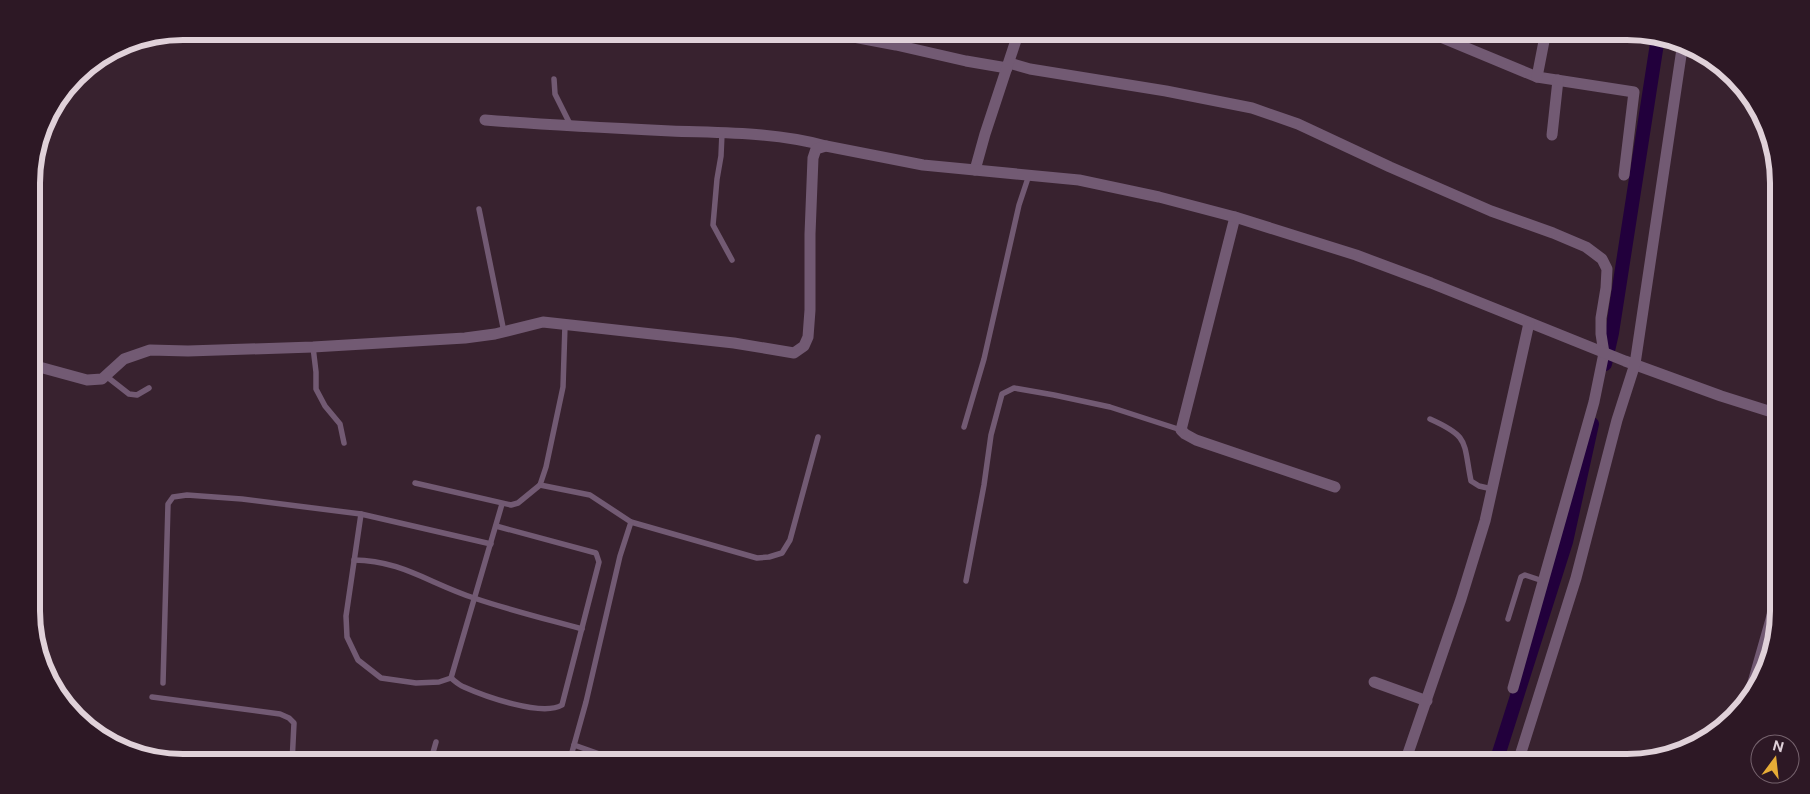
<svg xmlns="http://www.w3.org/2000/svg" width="1810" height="794" font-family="'Public Sans',sans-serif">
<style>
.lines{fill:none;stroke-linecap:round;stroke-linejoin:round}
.canal{stroke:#22003c;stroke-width:14}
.lane{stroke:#725a73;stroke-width:5.5}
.street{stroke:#725a73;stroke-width:11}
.rim{fill:none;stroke:#e0d1d9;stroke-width:6}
</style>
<rect width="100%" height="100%" fill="#38222f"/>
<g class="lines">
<g class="canal">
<polyline points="1605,364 1612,333 1658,37"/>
<polyline points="1496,762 1566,542 1592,424"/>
</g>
<g class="lane">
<polyline points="554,79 555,94 571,126"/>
<polyline points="722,133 721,156 717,179 713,225 732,260"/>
<polyline points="479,209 504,332"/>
<polyline points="565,325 563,387 546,467 540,485 590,495 631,522 757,558 769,557 782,553 790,540 818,437"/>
<polyline points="313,347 316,372 316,389 325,406 340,424 344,443"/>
<polyline points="106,376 129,394 137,395 149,388"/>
<path d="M1430 419C1470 437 1463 441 1471 481L1479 486 1492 489"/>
<polyline points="964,427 984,359 1019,205 1029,175"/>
<polyline points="415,483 511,505 518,503 540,485"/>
<polyline points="361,514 491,544"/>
<path d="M354 560C400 560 431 584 474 598 509 610 546 619 582 629"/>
<polyline points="966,581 984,485 991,435 1002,394 1014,388 1054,395 1110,407 1181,430"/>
<polyline points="1508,619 1521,577 1525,575 1543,581"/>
<path d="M451 678C455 681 459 685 464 687 484 696 542 717 562 705L599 562 596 553 496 526"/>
<polyline points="163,683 168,504 173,497 187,495 242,499 361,514 346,616 347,637 358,660 381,678 416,683 439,682 451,678 502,504"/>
<polyline points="152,697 280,714 289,718 294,723 292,763"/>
<polyline points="1746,697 1779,581"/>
<polyline points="574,745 622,762"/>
<polyline points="430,763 436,742"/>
<polyline points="569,763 586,702 620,556 631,522"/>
<polyline points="835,763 837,757"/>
</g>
<g class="street">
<polyline points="822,31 896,45 966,61 1007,68"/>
<polyline points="1426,31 1537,77 1634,92 1624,175"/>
<polyline points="1009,63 1030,69 1166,91 1252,108 1298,124 1390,167 1491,211 1553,233 1586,247 1602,259 1607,269 1606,288 1601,318 1601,334 1604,353 1594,402 1513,688"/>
<polyline points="1537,77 1546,31"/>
<path d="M485 120C547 125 609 128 671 131 723 133 775 132 826 146"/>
<polyline points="1552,135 1558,80"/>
<polyline points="975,170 985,134 1019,31"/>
<polyline points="1235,217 1181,430 1185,434 1196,440 1335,487"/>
<polyline points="32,365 87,380 102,379 124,359 150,350 188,351 313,347 465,338 495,334 543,322 734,343 794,353 804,346 808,337 810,310 810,234 813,158 816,149 826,146 923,165 1079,180 1159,197 1235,217 1356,255 1431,283 1625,361 1721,396 1778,414"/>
<polyline points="1374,682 1427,701"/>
<polyline points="1405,762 1461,599 1485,521 1529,323"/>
<polyline points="1518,762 1576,578 1617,420 1635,364 1683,42"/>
</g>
</g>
<path d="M0 0H1810V794H0ZM183 40H1627A143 143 0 0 1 1770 183V611A143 143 0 0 1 1627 754H183A143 143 0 0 1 40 611V183A143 143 0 0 1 183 40Z" fill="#2d1825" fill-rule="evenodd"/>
<path class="rim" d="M183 40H1627A143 143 0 0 1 1770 183V611A143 143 0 0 1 1627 754H183A143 143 0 0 1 40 611V183A143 143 0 0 1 183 40Z"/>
<g transform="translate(1775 759) rotate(15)"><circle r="24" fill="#2d1825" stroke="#75626d"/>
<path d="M0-4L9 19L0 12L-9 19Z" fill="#e6ac36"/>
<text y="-8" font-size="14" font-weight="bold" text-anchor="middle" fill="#e0d1d9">N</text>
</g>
</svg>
